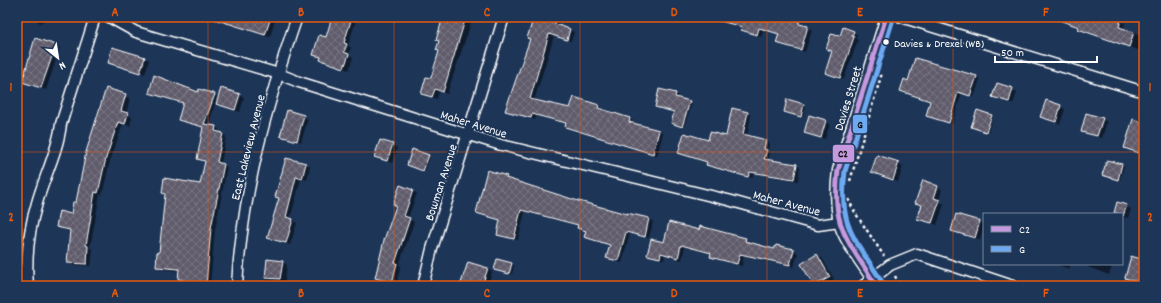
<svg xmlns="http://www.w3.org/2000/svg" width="1161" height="303" font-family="Dekko,sans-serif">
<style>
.shadow{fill:#0007}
.building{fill:url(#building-cross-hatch);stroke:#fff}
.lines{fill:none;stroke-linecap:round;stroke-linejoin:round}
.street-casing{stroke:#fff;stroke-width:13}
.path{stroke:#fff;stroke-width:2.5;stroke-dasharray:3 3;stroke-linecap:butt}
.street{stroke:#1d3557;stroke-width:10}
.bus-1-casing{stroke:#1d3557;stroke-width:8}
.bus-2-casing{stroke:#1d3557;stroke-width:8}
.bus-1{stroke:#c599de;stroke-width:5}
.bus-2{stroke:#6daaf2;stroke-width:5}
.grid{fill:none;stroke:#e8590c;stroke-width:1;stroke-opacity:0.55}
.bus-dot{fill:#fff;stroke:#1d3557;stroke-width:1.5}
.labels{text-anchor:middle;stroke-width:4;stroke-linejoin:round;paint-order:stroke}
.bus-label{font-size:12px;fill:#fff;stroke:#1d3557;text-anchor:start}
.street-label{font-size:13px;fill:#fff;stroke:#1d3557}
.line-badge{stroke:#1d3557;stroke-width:1.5}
.pale-badge-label{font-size:11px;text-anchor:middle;font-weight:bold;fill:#111}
.neatline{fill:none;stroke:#e8590c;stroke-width:1.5}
.grid-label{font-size:13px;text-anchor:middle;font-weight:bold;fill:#e8590c}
</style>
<defs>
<pattern id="building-cross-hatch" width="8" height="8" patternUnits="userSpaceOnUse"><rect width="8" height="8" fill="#605c6c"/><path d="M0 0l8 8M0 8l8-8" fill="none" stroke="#787482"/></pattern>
</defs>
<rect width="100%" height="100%" fill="#1d3557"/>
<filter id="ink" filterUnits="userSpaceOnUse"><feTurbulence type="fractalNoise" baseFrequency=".025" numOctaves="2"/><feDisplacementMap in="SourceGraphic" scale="8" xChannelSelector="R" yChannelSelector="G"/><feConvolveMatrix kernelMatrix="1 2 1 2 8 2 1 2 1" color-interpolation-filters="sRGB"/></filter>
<g filter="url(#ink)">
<g class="shadow">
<polygon points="33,17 50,17 40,23"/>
<polygon points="227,17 273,17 275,19 270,37 230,25 226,22"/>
<polygon points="333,17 357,17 348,46 351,47 349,55 353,57 349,70 326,62 321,60 322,58 314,54 327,38"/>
<polygon points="449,17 473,17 447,94 439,91 437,99 422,93 431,79"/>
<polygon points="535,17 562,17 559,26 574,32 571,41 554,36 534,101 571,109 574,99 599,106 603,109 603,110 630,119 634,122 634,125 659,131 663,133 657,156 570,129 566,126 567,124 537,115 535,120 507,111 531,39"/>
<polygon points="687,17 781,17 798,22 812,30 805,52 777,43 779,34 764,30 761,37 746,32 742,30 742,28 711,18 709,24"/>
<polygon points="1032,17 1048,17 1047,22"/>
<polygon points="1073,17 1107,17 1121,21 1125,24 1123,29 1144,36 1144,52 1083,31 1071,23"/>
<polygon points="843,29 857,34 856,39 858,40 844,79 826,73"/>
<polygon points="56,45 60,48 46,90 23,81"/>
<polygon points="144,58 149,60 145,74 109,62"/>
<polygon points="977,77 980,79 974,97 962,93 952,124 930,117 931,101 909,82"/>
<polygon points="997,84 1017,92 1013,104 993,97"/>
<polygon points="107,89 130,98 126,114 132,117 130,126 123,124 110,161 102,195 100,194 90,248 93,249 91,266 73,265 68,262 70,231 57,227 72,215 77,203"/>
<polygon points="150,92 199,93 214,95 219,98 240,95 244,98 240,112 217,104 219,99 217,98 208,126 215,127 219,129 218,133 226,136 221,164 227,167 215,230 210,286 178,286 180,271 160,269 157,267 160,254 166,195 163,193 200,185 206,162 198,159 204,127 183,121 184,103"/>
<polygon points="676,94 678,95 677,98 692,103 684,127 672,123 675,112 656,107"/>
<polygon points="1046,101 1065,109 1060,124 1041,117"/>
<polygon points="804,105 806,106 803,117 787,113"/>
<polygon points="288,112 308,119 301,142 281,135"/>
<polygon points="747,113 751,115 747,136 770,143 767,151 770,153 768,160 800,167 798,181 754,173 752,178 711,167 708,165 708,163 680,153 708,141 727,138"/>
<polygon points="991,116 993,117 988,132 975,128"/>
<polygon points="1102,119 1107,122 1102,138 1082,131"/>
<polygon points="825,121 830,124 825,139 806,133"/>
<polygon points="1144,124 1144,155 1125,148"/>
<polygon points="392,145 397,148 392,163 376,156"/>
<polygon points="428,156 430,157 425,171 410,166"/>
<polygon points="878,156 903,166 898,182 872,172"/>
<polygon points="287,159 310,166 307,180 301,179 290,219 297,223 290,245 268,237 280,198"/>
<polygon points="1107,161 1124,166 1120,180 1105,176"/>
<polygon points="488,172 507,177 511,179 510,181 627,216 628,214 649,219 653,222 649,238 630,233 622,263 607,258 611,245 585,237 586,231 579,228 579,226 525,212 518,240 502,237 498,234 501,220 477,212"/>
<polygon points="923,182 942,189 939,201 944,204 937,225 919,218 923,206 916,202"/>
<polygon points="17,184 21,190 17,192"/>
<polygon points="400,187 417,193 408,218 414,222 399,265 401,266 396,284 374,286 385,240 397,206"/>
<polygon points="1118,203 1131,209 1128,218 1122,216 1122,214 1115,213"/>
<polygon points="980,222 984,224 980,240 952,230"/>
<polygon points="700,231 745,239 750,241 749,244 775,251 793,250 798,253 794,267 744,256 742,266 716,259 712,256 712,254 685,247 682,260 665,255 664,260 649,254 665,243"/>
<polygon points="817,256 822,258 834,279 823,286 815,285"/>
<polygon points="268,260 283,262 287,265 284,286 266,286"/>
<polygon points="498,260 514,265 512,274 497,270"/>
<polygon points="1144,261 1144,284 1126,278"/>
<polygon points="1056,264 1071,264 1069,269"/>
<polygon points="1089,264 1113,264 1109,275 1093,269 1088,267"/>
<polygon points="488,269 492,272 488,286 461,286"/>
<polygon points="67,284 83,286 66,286"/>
</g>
<g class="building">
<polygon points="215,17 271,17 265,35 214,19"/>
<polygon points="332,17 352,17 344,43 347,44 344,52 349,54 344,68 320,60 321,57 313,55 319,35 326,37"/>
<polygon points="443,17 466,17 443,92 435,89 432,97 421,94 426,77 431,78 439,51 436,50 439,41 436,40"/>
<polygon points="534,17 557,17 555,24 570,29 567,40 549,34 530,99 570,108 574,97 599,105 598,108 630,118 629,122 659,130 653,154 565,127 566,123 532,114 531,118 505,111 530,39 527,38"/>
<polygon points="717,17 784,17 799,21 799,24 808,26 801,50 776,43 779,34 759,28 757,35 741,30 742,27 717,20"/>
<polygon points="1056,17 1110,17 1121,20 1119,27 1134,32 1129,47 1078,29 1079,27 1056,19"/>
<polygon points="843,27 854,31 852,36 854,37 840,78 825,73 832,51 826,49 831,34 840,36"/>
<polygon points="35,38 56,45 41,88 22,82"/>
<polygon points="112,47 145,57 140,73 108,63"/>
<polygon points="915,58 977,76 970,96 958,92 949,123 926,116 930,101 900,91 904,79 908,81"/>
<polygon points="154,75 198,92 199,89 215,94 204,124 216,126 215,131 223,133 217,162 224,164 211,228 206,285 182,282 183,280 178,279 179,269 156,267 157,252 159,253 165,194 162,193 164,178 200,184 205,161 197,159 203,127 178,120 183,103 149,93"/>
<polygon points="997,83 1013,88 1009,102 992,97"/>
<polygon points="106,88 126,94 121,111 128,113 125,124 118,122 106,158 98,193 95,192 86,245 88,246 87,264 67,263 70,230 56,227 59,211 71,214 73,202 76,202 86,152"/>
<polygon points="221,88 240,94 235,110 216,104"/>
<polygon points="659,89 676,93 675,97 690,101 682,127 671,123 674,112 655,107"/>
<polygon points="787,99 804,104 801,117 784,112"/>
<polygon points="1046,100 1061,105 1056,122 1040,117"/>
<polygon points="732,108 748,112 743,134 766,140 764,149 767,150 764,159 797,164 794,179 750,172 748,177 706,165 707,162 678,153 684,133 708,140 710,132 726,136"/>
<polygon points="287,110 304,115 297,141 280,136"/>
<polygon points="977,110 992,115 986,132 971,127"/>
<polygon points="1086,113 1103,118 1097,136 1081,132"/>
<polygon points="809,115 826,120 821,138 804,133"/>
<polygon points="1133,119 1144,123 1144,136 1139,153 1124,148"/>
<polygon points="380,140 393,144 387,161 374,157"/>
<polygon points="412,149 429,155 423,171 407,165"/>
<polygon points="877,155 899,162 893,180 871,172"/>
<polygon points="286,158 306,163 302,179 296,177 286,217 293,219 286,243 267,238 279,198 275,197"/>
<polygon points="1107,160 1122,164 1118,180 1102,175"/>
<polygon points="487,170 507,176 506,178 575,200 627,214 627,213 649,218 645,237 626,232 618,261 606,258 610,245 584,237 586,231 577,228 578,225 521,210 514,239 497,235 500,220 476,213"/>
<polygon points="923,180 938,186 934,198 940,200 932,223 917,219 922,205 915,203"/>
<polygon points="400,185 413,190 404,216 410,218 395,263 397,263 392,283 375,278 384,240 396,206 393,204"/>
<polygon points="1117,202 1127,205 1123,216 1122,214 1114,213"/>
<polygon points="956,214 980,221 975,238 951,231"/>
<polygon points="669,222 699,230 700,226 734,235 746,238 745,241 774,249 776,245 794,249 790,265 740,254 737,264 710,257 711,253 681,245 678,258 661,253 660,258 647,255 651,239 664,242"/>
<polygon points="817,254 830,277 814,286 801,264"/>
<polygon points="1131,256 1144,260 1144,284 1125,278"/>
<polygon points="267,259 283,261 280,279 265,278"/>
<polygon points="497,259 512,263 509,274 494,270"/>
<polygon points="468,262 488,268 482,286 460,286"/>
</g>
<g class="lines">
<defs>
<g id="street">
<polyline points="109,17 136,32 279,74 299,82 501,145 728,200 818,225 839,222"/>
<polyline points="901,17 1144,92"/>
<polyline points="17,267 27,282"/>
<path d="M28 286C26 260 29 229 37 203 44 177 58 151 61 124L95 17"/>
<path d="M237 286C242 193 267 104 297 17"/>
<polyline points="423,286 432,249 504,17"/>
<polyline points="863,286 890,265 917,254 1013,286"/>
<path d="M876 286C866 268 843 241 839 222 835 205 836 186 838 170L886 17"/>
</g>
</defs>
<use href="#street" class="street-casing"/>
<g class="path">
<polyline points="850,181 882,73"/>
<polyline points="848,199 856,214 884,256"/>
<polyline points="895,276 900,286"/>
</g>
<use href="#street" class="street"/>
<defs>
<path id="bus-1" d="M876 286C848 239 831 229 838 170L886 17"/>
<path id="bus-2" d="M882 282C855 238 838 228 845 171L893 19"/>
</defs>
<use href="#bus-1" class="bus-1-casing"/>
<use href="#bus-2" class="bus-2-casing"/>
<use href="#bus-1" class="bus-1"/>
<use href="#bus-2" class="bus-2"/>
</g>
</g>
<path class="grid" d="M208 17V286M394 17V286M580 17V286M767 17V286M953 17V286M17 152H1144"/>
<circle class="bus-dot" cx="886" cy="42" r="3.5"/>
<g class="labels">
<g class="bus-label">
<text x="894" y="47">Davies &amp; Drexel (WB)</text>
</g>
<g class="street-label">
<text transform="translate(847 98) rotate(-73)" y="5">Davies Street</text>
<text transform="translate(474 123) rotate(17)" y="5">Maher Avenue</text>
<text transform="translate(247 147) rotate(-76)" y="5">East Lakeview Avenue</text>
<text transform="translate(440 182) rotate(-72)" y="5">Bowman Avenue</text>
<text transform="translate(787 202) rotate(15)" y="5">Maher Avenue</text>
</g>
</g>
<g class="line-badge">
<rect x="852" y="114" width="16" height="20" rx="4" fill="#6daaf2"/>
<rect x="832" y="144" width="23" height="19" rx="4" fill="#c599de"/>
</g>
<g class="pale-badge-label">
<text x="860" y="128">G</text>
<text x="843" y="157">C2</text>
</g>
<rect width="1161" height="303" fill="none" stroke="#1d3557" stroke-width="44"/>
<rect x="983" y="213" width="140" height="52" fill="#1d3557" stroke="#77869a"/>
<rect x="991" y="226" width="20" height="6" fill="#c599de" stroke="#77869a"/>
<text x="1019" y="233" font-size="12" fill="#ffffff">C2</text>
<rect x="991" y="246" width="20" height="6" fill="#6daaf2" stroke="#77869a"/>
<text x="1019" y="253" font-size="12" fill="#ffffff">G</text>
<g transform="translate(58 58) rotate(150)" stroke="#1d3557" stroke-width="3" paint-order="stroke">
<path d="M0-3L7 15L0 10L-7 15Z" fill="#ffffff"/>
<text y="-6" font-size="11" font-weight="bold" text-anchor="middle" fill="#ffffff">N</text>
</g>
<path d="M995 56v6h102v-6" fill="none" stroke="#ffffff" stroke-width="2"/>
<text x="1001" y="56" font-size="12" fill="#ffffff" stroke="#1d3557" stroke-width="3" paint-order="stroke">50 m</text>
<rect x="22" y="22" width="1117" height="259" class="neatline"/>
<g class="grid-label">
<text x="115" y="16">A</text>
<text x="301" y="16">B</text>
<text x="487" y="16">C</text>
<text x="674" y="16">D</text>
<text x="860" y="16">E</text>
<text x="1046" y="16">F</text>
<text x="11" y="91">1</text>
<text x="1150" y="91">1</text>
<text x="11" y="221">2</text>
<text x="1150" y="221">2</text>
<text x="115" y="297">A</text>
<text x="301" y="297">B</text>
<text x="487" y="297">C</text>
<text x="674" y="297">D</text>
<text x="860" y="297">E</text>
<text x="1046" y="297">F</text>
</g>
</svg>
